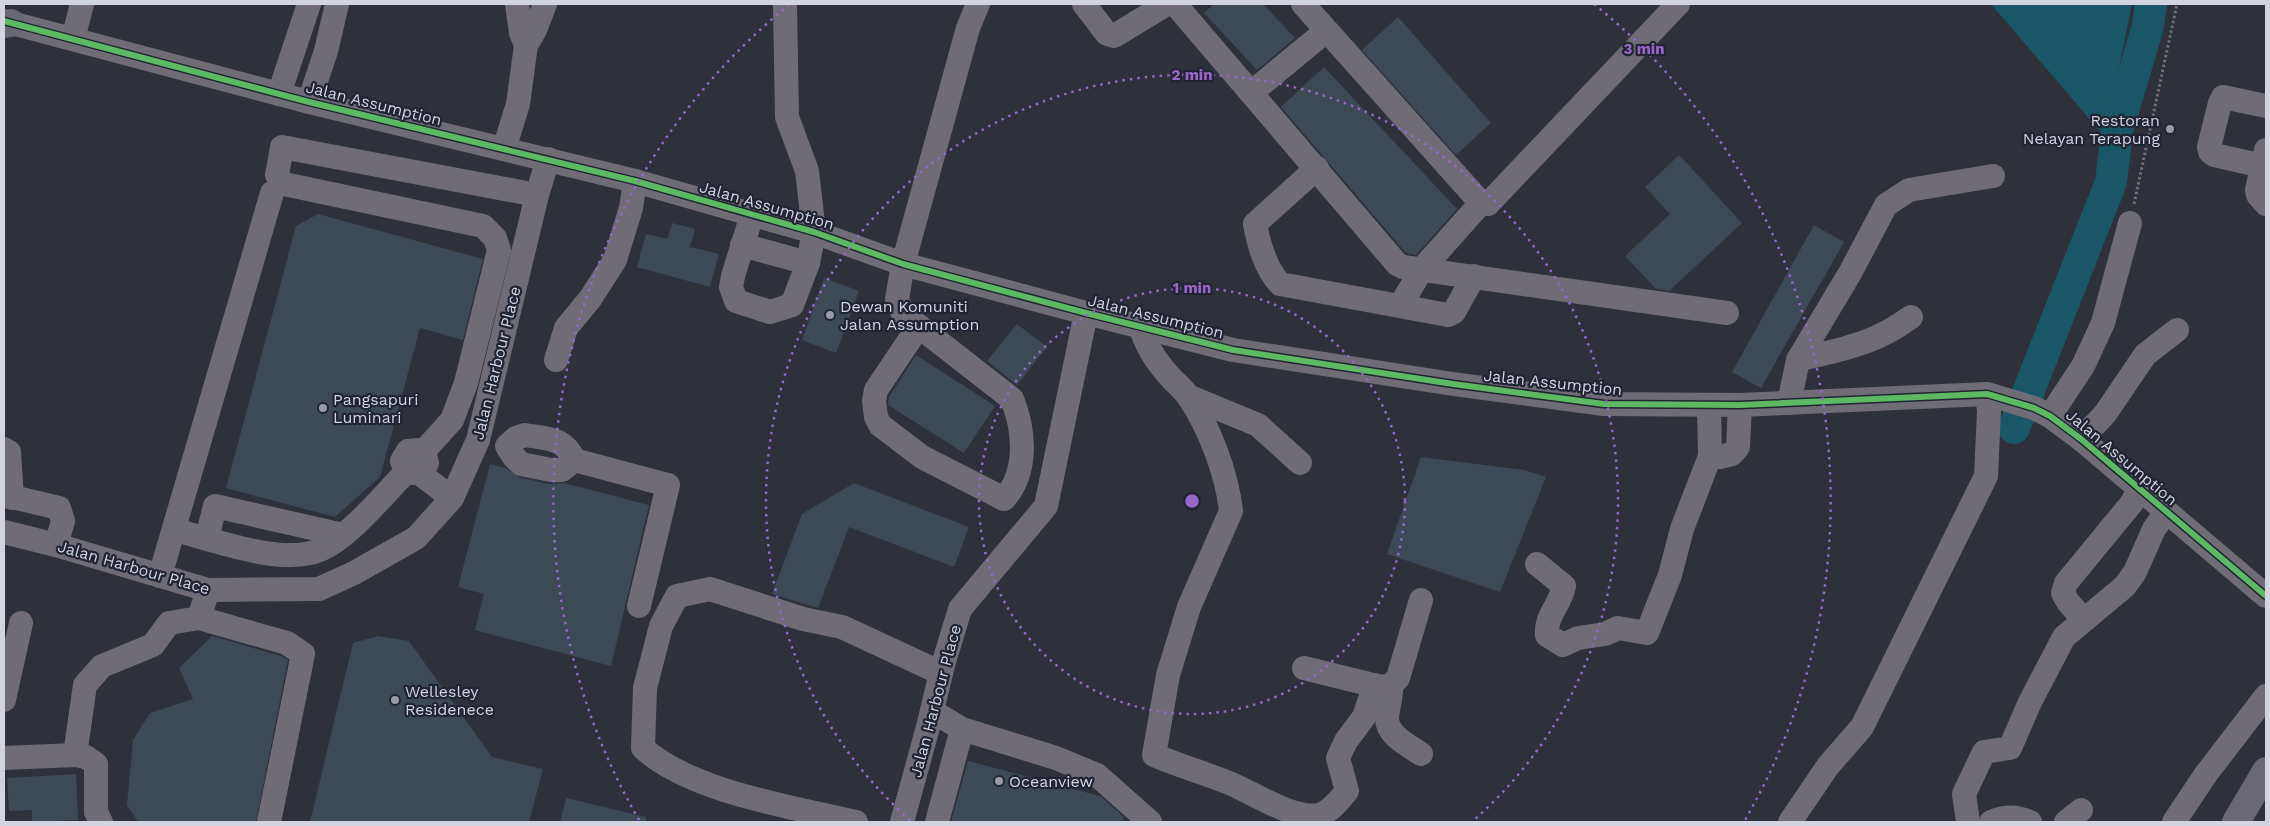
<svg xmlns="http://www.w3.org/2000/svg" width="2270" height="826" font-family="'Work Sans',sans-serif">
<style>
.water{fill:#195768}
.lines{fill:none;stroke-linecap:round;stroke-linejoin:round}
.river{stroke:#195768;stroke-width:32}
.building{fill:#3d4955}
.path{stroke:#6f6d77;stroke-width:3;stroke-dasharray:2.5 2.5;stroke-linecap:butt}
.minor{stroke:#6f6c76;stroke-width:24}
.highway{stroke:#6a6875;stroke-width:28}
.cycleway-casing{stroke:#212433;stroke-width:9}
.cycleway{stroke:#5cba63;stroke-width:6}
.ring{fill:none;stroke:#9967ca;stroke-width:2.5;stroke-dasharray:2.5 5}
.poi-dot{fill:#999ca5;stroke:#212433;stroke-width:2}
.labels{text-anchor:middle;stroke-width:4.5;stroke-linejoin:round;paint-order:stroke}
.street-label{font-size:16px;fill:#d2d5df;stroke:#212433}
.poi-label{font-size:16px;fill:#d2d5df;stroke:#212433;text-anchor:start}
.centre{fill:#9967ca;stroke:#212433;stroke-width:2.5}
.ring-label{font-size:15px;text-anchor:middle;font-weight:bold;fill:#9967ca;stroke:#212433;stroke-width:4.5;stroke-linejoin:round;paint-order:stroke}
</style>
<rect width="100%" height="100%" fill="#2e313a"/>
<polygon class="water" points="1991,4 2132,4 2105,137"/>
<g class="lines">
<polyline class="river" points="2014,428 2111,182 2117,131 2148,26 2151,4"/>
</g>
<g class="building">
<polygon points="1214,4 1263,4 1295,38 1257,70 1204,13"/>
<polygon points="1398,17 1491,123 1456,155 1362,50"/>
<polygon points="1324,67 1457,209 1416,255 1406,253 1281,107"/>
<polygon points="1679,155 1742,223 1669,291 1656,289 1625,256 1670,214 1645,187"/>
<polygon points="318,214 483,259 463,340 420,328 380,477 335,517 226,488 296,226"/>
<polygon points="672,223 695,229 690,247 719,254 710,287 637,267 646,234 667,239"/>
<polygon points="1814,225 1844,242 1761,388 1732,372"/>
<polygon points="824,278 859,291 836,353 802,340"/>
<polygon points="1017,324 1047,347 1017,385 987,361"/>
<polygon points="916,355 995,406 964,453 888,405 889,397"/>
<polygon points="1421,457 1524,470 1546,477 1500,592 1387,554"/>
<polygon points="490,464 506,468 518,477 548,484 564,483 649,505 611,666 475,630 484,594 458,587"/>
<polygon points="854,483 969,527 954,567 849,527 818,608 772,594 802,514"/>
<polygon points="212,636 281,656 288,660 256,822 138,822 127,805 133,740 150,713 193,699 179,668"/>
<polygon points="378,636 409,641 492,757 543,769 529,822 310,822 353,643"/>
<polygon points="968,761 1100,796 1124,817 1122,822 951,822"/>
<polygon points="76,774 78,820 32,822 32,810 9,811 7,778"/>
<polygon points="566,798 646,817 646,822 560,822"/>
</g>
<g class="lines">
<polyline class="path" points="2134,204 2177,4"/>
<g class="minor">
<polyline points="1084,4 1107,34 1114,36 1167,4"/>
<polyline points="1175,4 1397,264 1403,267 1727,313"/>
<polyline points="1303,4 1481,203 1488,204 1678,4"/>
<polyline points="4,21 309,102 635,181 814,232 903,264 1086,313 1233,350 1453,384 1604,404 1740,405 1987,394 2034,408 2050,416 2081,439 2266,596"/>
<polyline points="73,39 82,4"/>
<polyline points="526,45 535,30 545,4"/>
<polyline points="1252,92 1326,31"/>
<polyline points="279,94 309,4"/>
<polyline points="309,102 326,51 337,4"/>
<polyline points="504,149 518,104 526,45 521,33 517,4"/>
<polyline points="2266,150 2257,190 2258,195 2266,204"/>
<polyline points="2263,166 2214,155 2210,152 2209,147 2220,103 2223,97 2266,106"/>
<path d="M1317 168 1255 224C1259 245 1265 268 1280 284L1448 315 1454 312 1474 276"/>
<polyline points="277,175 282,147 537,195"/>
<polyline points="284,184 483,226 495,238 499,250 466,383 452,420 423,452"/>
<polyline points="752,215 733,276 731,287 736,301 770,312 792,305 808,263 814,232 807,171 787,117 785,4"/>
<polyline points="742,245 808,263"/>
<polyline points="1400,306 1422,269 1481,203"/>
<path d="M919 326 876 390 874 401 876 417 880 425 922 457 1004 499C1028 472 1025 431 1012 399L903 314 897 299 903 264 968 28 978 4"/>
<path d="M1141 327C1146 348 1158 364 1172 379 1177 384 1184 390 1188 396 1209 426 1227 474 1231 511L1189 607 1168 675 1154 755C1179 766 1205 773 1229 783 1252 792 1293 820 1318 815 1330 813 1340 799 1347 791L1338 758 1346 741 1364 717 1375 685"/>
<polyline points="556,360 566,328 590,299 615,260 631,208 635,181"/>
<path d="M1798 360C1842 349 1873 345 1911 317"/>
<polyline points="1188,396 1258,425 1300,463"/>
<polyline points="1789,403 1798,360 1850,273 1886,205 1909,190 1993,176"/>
<polyline points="2050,416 2083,366 2103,323 2130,223"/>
<path d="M525 435C548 439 564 437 574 460L562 470H551L521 464 514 457 507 446 516 438Z"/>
<polyline points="2081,439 2105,414 2145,355 2177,330"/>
<polyline points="4,449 9,452 12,498"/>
<polyline points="1710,456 1720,457 1732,454 1738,447 1740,405"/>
<polyline points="574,460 668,485 639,606"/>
<polyline points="419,473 427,463 425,455 419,450 408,451 402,461 405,468 411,473 419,473 452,498"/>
<polyline points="4,495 59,508 63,521 56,545"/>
<path d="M175 530C214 540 282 566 320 550 350 537 384 494 407 471"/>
<polyline points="4,532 56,545 208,590 319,589 354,573 416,538 452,498 478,440 537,195 548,159"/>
<polyline points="207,538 215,506 343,535"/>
<path d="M1537 564 1564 586C1561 604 1545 616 1547 635L1563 645 1578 638 1605 634 1618 628 1647 633 1670 575 1682 529 1710 456 1709 405"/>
<polyline points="160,576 272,193"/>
<polyline points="208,590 199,618 287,643 303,654 269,822"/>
<polyline points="2084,620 2068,602 2063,593 2066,583 2131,504 2140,489"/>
<polyline points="1304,668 1381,687 1391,685 1398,678 1421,600"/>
<path d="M1391 685C1392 696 1388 706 1387 717 1386 735 1408 745 1421 754"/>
<polyline points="4,700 21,623"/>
<polyline points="932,711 962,729 1056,758 1097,775 1150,822"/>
<polyline points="75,755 85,685 102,666 153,645 169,623 199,618"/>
<polyline points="4,758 75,755 86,757 96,764 96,812 101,822"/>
<path d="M856 822C793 807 691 792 643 748L645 688 661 626 677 596 710 589 803 619 842 627 941 673"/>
<polyline points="902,822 928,727 943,665 960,609 1046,506 1086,313"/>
<polyline points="937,822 962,729"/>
<polyline points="1790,822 1828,766 1862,727 1986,476 1989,411 1987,394"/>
<polyline points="1968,822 1964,794 1984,752 2010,748 2030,702 2064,637 2125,586 2135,572 2154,529 2166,512"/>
<path d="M1991 822C2005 816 2016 816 2030 822"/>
<polyline points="2066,822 2081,810"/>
<polyline points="2174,822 2206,774 2266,696"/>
</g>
<g class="highway">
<polyline points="4,24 11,23"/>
<polyline points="2236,822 2266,771"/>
</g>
<defs>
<polyline id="cycleway" points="4,21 309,102 635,181 814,232 903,264 1086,313 1233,350 1453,384 1604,404 1740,405 1987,394 2034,408 2050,416 2081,439 2266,596"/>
</defs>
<use href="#cycleway" class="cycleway-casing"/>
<use href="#cycleway" class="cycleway"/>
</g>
<g class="ring">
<circle cx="1192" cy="501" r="213"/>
<path d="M910 820A426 426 0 1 1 1474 820"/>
<path d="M639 820A639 639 0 0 1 790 4M1594 4A639 639 0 0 1 1745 820"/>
</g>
<g class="poi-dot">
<circle cx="2170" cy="129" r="5"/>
<circle cx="830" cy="315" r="5"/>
<circle cx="323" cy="408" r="5"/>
<circle cx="395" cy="700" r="5"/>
<circle cx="999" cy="781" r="5"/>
</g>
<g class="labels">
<g class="street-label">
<text transform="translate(374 103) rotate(14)" y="6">Jalan Assumption</text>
<text transform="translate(767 205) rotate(16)" y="6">Jalan Assumption</text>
<text transform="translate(1156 316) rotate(14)" y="6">Jalan Assumption</text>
<text transform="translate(496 363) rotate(-76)" y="6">Jalan Harbour Place</text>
<text transform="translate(1553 382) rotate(6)" y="6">Jalan Assumption</text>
<text transform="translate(2122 457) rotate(40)" y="6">Jalan Assumption</text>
<text transform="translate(134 567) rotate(16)" y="6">Jalan Harbour Place</text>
<text transform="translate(935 701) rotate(-75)" y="6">Jalan Harbour Place</text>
</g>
<g class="poi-label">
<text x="2160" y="126" text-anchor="end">Restoran<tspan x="2160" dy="18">Nelayan Terapung</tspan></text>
<text x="840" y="312">Dewan Komuniti<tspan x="840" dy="18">Jalan Assumption</tspan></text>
<text x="333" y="405">Pangsapuri<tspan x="333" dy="18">Luminari</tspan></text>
<text x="405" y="697">Wellesley<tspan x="405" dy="18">Residenece</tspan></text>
<text x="1009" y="787">Oceanview</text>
</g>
</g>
<circle cx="1192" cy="501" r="8" class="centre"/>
<g class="ring-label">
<text x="1644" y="54">3 min</text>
<text x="1192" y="80">2 min</text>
<text x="1192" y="293">1 min</text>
</g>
<rect width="2270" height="826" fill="none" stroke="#d2d5df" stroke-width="10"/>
</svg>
